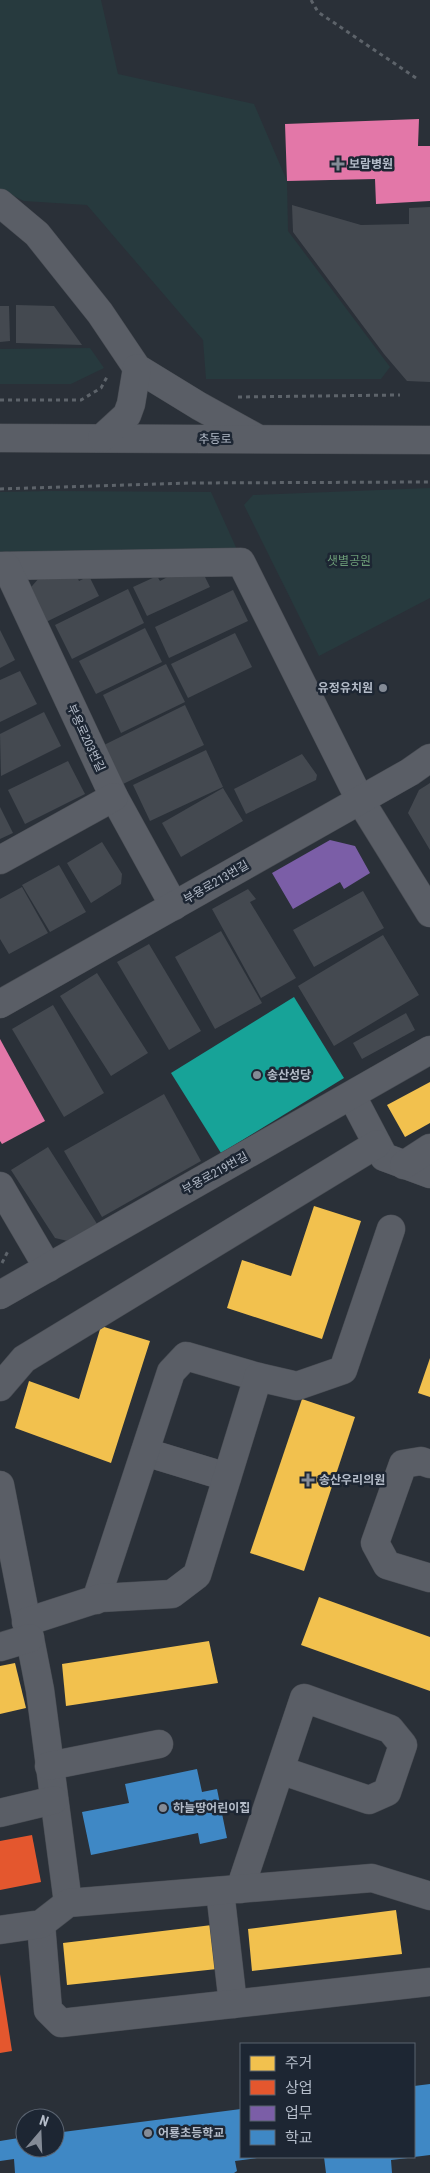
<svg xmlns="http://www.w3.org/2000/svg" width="430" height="2173" font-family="'Roboto Condensed','Noto Sans KR',sans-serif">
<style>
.green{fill:#273a3e}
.homes{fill:#f2c14e}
.shops{fill:#e4572e}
.offices{fill:#7b5ea7}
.schools{fill:#3f88c5}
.health{fill:#e377a8}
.public{fill:#17a398}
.building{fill:#444950}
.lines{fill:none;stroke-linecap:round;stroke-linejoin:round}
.minor-casing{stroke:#484c53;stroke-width:29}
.path{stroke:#5d636a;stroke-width:3;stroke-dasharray:4 4;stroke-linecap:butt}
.minor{stroke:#5a5e66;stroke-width:28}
.poi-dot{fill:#848b96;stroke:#1d2633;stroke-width:2}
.labels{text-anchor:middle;stroke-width:5;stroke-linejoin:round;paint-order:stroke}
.poi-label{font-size:12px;font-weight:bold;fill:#b4bcc9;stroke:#1d2633;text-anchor:start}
.street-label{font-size:12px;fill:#b4bcc9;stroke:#1d2633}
.park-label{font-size:12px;fill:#6b9a76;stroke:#1d2633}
</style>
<rect width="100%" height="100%" fill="#2a3038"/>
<g class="green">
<polygon points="0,0 101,0 118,74 254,104 287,181 288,231 390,367 381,379 206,379 203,340 87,205 24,201 0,189"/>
<polygon points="90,348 104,368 71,384 0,384 0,349"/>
<polygon points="430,488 430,598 319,656 244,505 253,495"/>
<polygon points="51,491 211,492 239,554 0,553 0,492"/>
</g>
<g class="homes">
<polygon points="430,1082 430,1123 405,1137 387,1105"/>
<polygon points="314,1206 361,1221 322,1339 227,1308 242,1260 291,1276"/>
<polygon points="101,1326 150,1341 111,1463 15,1428 29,1381 79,1399"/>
<polygon points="430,1358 430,1397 418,1393"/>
<polygon points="302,1399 355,1417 304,1571 250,1553"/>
<polygon points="319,1597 430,1637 430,1691 301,1645"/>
<polygon points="209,1641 218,1683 66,1706 62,1664"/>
<polygon points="15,1663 26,1708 0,1714 0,1666"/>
<polygon points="396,1910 402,1954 252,1971 248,1929"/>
<polygon points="212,1925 217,1969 67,1985 63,1943"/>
</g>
<g class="shops">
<polygon points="32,1835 41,1882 0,1890 0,1841"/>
<polygon points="0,1974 12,2051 0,2053"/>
</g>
<polygon class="offices" points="330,840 355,846 370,873 344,889 340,882 293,909 272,873"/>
<g class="schools">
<polygon points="197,1769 202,1792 217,1789 227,1838 200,1844 198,1833 91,1855 82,1812 129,1803 125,1784"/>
<polygon points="430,2084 430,2155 414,2157 414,2086"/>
<polygon points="241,2109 241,2157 257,2158 235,2161 237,2171 234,2173 15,2173 14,2159 0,2161 0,2141 25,2137 25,2148 55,2148 55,2133"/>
<polygon points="324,2157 407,2157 408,2158 391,2160 392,2173 326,2173"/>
</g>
<g class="health">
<polygon points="419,119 418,146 430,146 430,201 376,204 375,179 287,181 285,124"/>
<polygon points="0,1039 45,1121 2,1144 0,1141"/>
</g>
<polygon class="public" points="294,997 344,1078 221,1153 171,1073"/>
<g class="building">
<polygon points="292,205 361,225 409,224 409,208 430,207 430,382 407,381 384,354 293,232"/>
<polygon points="16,305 54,306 82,345 16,343"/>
<polygon points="0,306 9,306 10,341 0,342"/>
<polygon points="46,570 75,572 79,581 89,576 99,596 42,624 26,593"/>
<polygon points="186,572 205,577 210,587 147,616 133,587 157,576 160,581 173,574"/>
<polygon points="128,589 144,623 72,659 55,625"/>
<polygon points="233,590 248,621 169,658 155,627"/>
<polygon points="145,628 162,662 96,694 79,661"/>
<polygon points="0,630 15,660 0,668"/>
<polygon points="235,633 252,667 188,698 171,664"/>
<polygon points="166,664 185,702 121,733 103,695"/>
<polygon points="20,671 37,704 0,722 0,680"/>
<polygon points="185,705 204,745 123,784 104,745"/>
<polygon points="44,712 61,746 1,776 0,734"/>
<polygon points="206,750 223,787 150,821 133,785"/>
<polygon points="302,754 317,775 316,780 246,814 234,789"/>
<polygon points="68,761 85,794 25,824 8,790"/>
<polygon points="430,783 430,850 408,813 419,790"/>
<polygon points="223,788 243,821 181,857 162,823"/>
<polygon points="0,807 13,833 0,839"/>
<polygon points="102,842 122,874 121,884 91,903 67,863"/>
<polygon points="59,865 86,912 50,932 22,885"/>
<polygon points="22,887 48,933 9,954 0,939 0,899"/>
<polygon points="248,889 256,899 250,902 296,978 261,998 212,909"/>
<polygon points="363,891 384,928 314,967 293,930"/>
<polygon points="221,931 262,1003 215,1029 175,957"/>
<polygon points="383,935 419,995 334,1046 298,986"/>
<polygon points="149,944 201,1031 169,1050 117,962"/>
<polygon points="97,973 148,1053 111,1076 60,996"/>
<polygon points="53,1005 104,1093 64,1117 12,1029"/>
<polygon points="406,1013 415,1030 362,1059 353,1043"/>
<polygon points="164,1094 201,1161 102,1217 64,1151"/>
<polygon points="48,1147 99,1227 76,1243 55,1238 11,1170"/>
</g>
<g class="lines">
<defs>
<g id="minor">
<polyline points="0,203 37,234 100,313 137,368 199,406 255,437"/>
<polyline points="0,438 430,440"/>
<polyline points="102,438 127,415 131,404 137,368"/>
<polyline points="0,566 241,562 360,800 430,913"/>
<polyline points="6,566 114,797 174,906"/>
<polyline points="0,860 114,797"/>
<polyline points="0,1004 410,772 430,758"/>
<polyline points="352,1096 384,1157 430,1174"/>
<polyline points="404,1165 430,1148"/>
<polyline points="0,1186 48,1268"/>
<polyline points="0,1295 430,1050"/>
<polyline points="0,1387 24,1359 377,1144"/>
<polyline points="145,1452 227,1477"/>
<polyline points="430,1464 421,1461 403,1464 375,1543 387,1565 430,1578"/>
<polyline points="0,1485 40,1690 68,1903"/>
<polyline points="96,1600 171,1372 186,1356 258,1377"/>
<polyline points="26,1622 100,1598 172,1594 197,1575 258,1377 297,1386 343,1370 391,1229"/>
<polyline points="0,1647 30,1638"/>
<polyline points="49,1766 159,1744"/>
<polyline points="0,1813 54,1800"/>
<polyline points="240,1889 304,1698 390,1729 403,1745 387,1792 369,1800 280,1770"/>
<polyline points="220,1891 233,2004"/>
<polyline points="41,1924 48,2010 61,2023 430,1982"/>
<polyline points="0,1930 41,1924 68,1903 372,1878 430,1896"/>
</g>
</defs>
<use href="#minor" class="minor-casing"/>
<g class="path">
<polyline points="311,0 318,12 419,80"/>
<polyline points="238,397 400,395"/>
<polyline points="0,400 81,400 101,388 108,375"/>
<polyline points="0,489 188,483 430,482"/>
<polyline points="2,1263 8,1251"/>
</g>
<use href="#minor" class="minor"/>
</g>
<g class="poi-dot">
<path d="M335.5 156.5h5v5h5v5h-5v5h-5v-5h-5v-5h5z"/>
<circle cx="383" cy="688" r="5"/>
<circle cx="257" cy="1075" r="5"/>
<path d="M305.5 1472.5h5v5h5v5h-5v5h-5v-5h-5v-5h5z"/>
<circle cx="163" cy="1808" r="5"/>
<circle cx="148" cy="2133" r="5"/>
</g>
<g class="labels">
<g class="poi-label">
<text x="349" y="168">보람병원</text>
<text x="373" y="692" text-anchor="end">유정유치원</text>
<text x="267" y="1079">송산성당</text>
<text x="319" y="1484">송산우리의원</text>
<text x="173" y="1812">하늘땅어린이집</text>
<text x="158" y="2137">어룡초등학교</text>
</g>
<g class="street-label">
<text x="215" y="443">추동로</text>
<text transform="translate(86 738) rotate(65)" y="4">부용로203번길</text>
<text transform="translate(216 882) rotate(-30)" y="4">부용로213번길</text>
<text transform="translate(215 1173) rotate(-29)" y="4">부용로219번길</text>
</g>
<g class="park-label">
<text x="349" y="565">샛별공원</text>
</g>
</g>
<rect x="240" y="2043" width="175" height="115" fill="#1d2633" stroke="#59626f"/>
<rect x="250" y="2056" width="25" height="15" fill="#f2c14e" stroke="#59626f"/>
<text x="285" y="2068" font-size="15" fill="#b4bcc9">주거</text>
<rect x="250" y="2080" width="25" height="15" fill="#e4572e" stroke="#59626f"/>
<text x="285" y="2093" font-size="15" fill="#b4bcc9">상업</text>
<rect x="250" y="2106" width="25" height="15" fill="#7b5ea7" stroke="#59626f"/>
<text x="285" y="2118" font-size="15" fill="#b4bcc9">업무</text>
<rect x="250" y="2130" width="25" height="15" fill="#3f88c5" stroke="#59626f"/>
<text x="285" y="2143" font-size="15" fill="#b4bcc9">학교</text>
<g transform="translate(40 2133) rotate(19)"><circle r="24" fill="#1d2633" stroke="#59626f"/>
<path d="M0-4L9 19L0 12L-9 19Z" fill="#848b96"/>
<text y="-8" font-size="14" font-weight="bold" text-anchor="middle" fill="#b4bcc9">N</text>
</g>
</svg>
